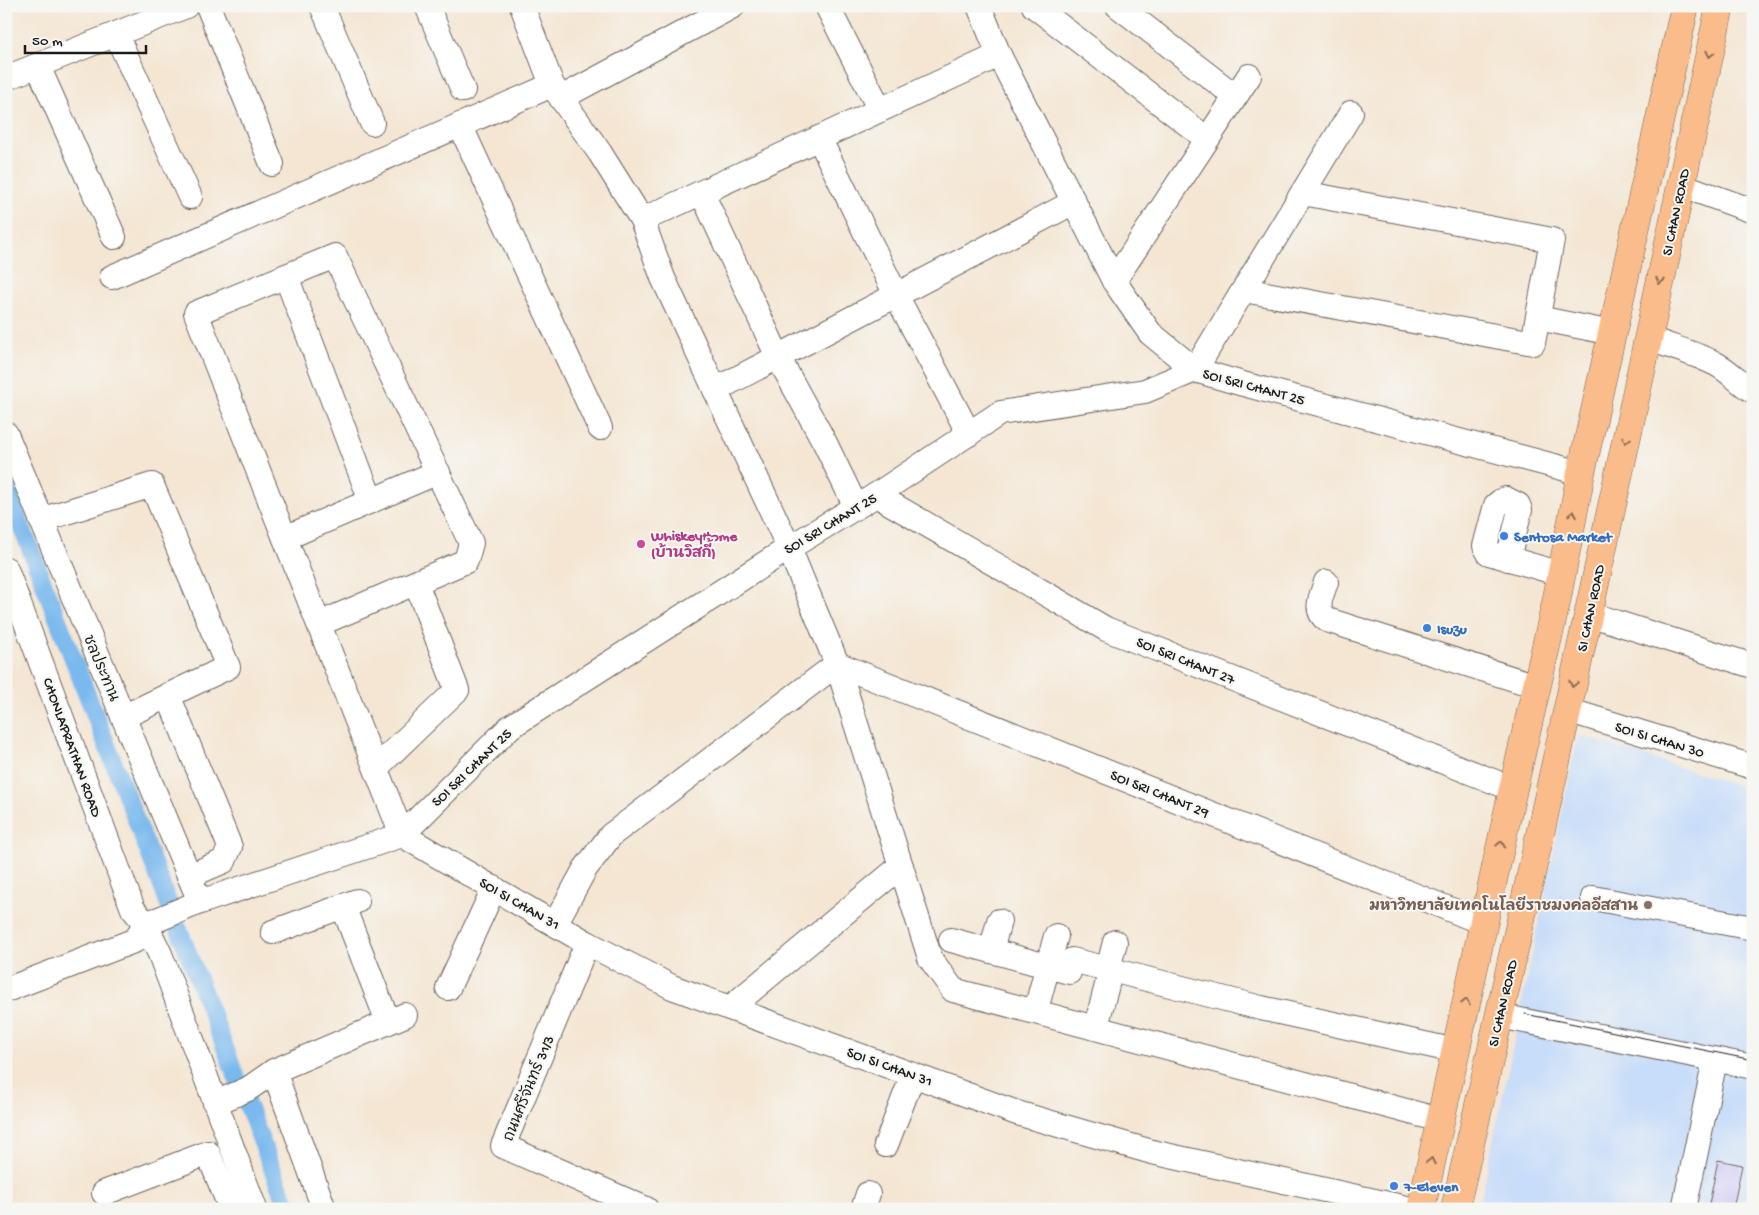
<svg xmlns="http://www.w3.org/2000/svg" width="1759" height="1215" font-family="'Gochi Hand','Playpen Sans Thai',sans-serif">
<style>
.built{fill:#c8ddf9}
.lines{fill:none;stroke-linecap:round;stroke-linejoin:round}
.canal{stroke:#7ab9ee;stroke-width:18}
.building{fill:#bcb2f7}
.minor-casing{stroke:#68635c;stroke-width:26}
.major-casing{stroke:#68635c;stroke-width:29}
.minor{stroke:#fff;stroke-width:24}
.major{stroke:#fabc8b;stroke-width:28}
.tram{stroke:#1c1c1c;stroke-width:1}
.oneway{stroke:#8b6c54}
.shop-dot{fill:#3f7fe0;stroke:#f6f6f2;stroke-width:2}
.hotel-dot{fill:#d1479c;stroke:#f6f6f2;stroke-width:2}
.education-dot{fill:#8d6e63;stroke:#f6f6f2;stroke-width:2}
.labels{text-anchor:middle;stroke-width:4;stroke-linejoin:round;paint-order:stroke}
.street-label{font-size:15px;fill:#1c1c1c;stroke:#f6f6f2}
.hotel-label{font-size:15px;font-weight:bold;fill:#b23c85;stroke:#f6f6f2;text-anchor:start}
.shop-label{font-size:15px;font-weight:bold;fill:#366cbe;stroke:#f6f6f2;text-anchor:start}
.education-label{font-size:15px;font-weight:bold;fill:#785e54;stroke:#f6f6f2;text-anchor:end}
</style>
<rect width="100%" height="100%" fill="#f6f6f2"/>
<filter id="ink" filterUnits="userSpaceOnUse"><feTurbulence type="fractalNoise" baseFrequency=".02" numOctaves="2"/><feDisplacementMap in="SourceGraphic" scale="10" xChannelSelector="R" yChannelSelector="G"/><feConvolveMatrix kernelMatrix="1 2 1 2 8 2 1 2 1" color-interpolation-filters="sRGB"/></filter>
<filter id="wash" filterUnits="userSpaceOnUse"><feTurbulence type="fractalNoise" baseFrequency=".0096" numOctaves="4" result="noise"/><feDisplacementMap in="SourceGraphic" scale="20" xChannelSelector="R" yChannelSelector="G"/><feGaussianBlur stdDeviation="1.12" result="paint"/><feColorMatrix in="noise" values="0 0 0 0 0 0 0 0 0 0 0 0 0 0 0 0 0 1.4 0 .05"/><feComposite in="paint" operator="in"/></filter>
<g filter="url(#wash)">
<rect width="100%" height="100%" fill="#f4e6d3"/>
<polygon class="built" points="1578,735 1753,790 1753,1209 1479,1209"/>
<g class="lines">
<polyline class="canal" points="6,487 288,1209"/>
</g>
<g id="blocks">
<polygon class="building" points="1718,1160 1742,1165 1733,1209 1708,1209"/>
</g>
</g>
<g filter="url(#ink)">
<use href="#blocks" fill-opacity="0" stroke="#68635c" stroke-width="1"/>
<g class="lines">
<defs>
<g id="minor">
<polyline points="208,6 272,164"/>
<polyline points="322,6 372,123"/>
<polyline points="427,6 463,90"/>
<polyline points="522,6 552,85 600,153 642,220 663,278 789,548 837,664 930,958 953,990 1440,1120"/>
<polyline points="827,6 880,110"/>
<polyline points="979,6 999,55 1114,281 1150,333 1195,370 1351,113"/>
<polyline points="1034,6 1207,139"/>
<polyline points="1118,6 1235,96"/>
<polyline points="116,34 190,197"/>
<polyline points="38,66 114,237"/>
<polyline points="6,78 186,6"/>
<polyline points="561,98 733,6"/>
<polyline points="460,125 600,428"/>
<polyline points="819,138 896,295 969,434"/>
<polyline points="1681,185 1753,211"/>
<polyline points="702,193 778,357 825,443 856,507"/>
<polyline points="642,220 999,55"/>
<polyline points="286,276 371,501"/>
<polyline points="112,277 552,85"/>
<polyline points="1114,281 1249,76"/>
<polyline points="1244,290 1533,343 1552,240 1303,193"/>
<polyline points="1538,318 1612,333"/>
<path d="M1648 338C1670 347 1694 353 1714 363 1729 370 1739 383 1753 391"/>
<polyline points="715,390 1074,202"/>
<polyline points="6,434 200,902"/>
<polyline points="876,495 1106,629 1513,789"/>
<polyline points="41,520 152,485 228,667 123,717"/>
<polyline points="285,538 438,472"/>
<polyline points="1508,559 1520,510 1518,505 1506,499 1501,501 1496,505 1485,546 1489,553 1561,574"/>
<polyline points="6,569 133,909 145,923 160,954 255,1209"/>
<path d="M1326 582C1322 595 1313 610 1327 620L1536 686"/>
<polyline points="1589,614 1753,666"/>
<polyline points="319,624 466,561 471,543 335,256 196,313 402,835 587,943 672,987 1017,1113 1152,1152 1411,1209"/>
<polyline points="168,695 230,847 224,861 189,876"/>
<polyline points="1567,710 1753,767"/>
<polyline points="376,768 457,690 416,583"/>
<polyline points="1593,898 1753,928"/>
<polyline points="343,906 388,1022"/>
<polyline points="145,923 159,919 200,902 402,835 510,727 789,548 876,495 1000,413 1145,391 1195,370 1243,384 1581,473"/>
<polyline points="555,924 585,869 611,835 837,664 1484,923"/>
<polyline points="273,932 357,901"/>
<polyline points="951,940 1069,972 1072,960 1261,1008 1456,1051"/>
<polyline points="587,943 503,1146 646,1209"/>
<polyline points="991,951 999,921"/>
<polyline points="1108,969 1115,942"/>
<polyline points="448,988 494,888"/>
<polyline points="6,990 136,940 145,923"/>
<polyline points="1038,1002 1056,936"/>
<polyline points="730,1008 901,866"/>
<polyline points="1500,1016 1753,1067"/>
<polyline points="1098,1019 1108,981"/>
<polyline points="274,1071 405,1015"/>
<polyline points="215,1103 248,1089 274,1071 324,1209"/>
<polyline points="886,1145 913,1075"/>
<polyline points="104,1193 208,1153 231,1209"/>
<polyline points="863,1209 868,1194"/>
<polyline points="1684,1209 1715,1060"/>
</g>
<g id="major">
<polyline points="1421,1209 1513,789 1556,603 1581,473 1685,6"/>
<path d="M1455 1209C1548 809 1633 407 1720 6"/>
</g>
</defs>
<use href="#minor" class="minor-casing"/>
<use href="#major" class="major-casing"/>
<use href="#minor" class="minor"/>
<use href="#major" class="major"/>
<polyline class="tram" points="1525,1014 1753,1060"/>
</g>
<defs><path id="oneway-chevron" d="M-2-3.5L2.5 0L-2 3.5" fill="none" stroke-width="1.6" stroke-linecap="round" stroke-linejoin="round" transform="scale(1.25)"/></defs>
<g class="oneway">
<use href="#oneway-chevron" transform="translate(1710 54) rotate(102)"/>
<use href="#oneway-chevron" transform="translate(1660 281) rotate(102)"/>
<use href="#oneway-chevron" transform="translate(1626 440) rotate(102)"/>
<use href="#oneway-chevron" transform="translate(1573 514) rotate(-79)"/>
<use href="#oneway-chevron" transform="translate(1573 684) rotate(103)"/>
<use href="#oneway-chevron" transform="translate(1501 844) rotate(-78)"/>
<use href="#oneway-chevron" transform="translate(1466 1002) rotate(-78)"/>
<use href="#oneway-chevron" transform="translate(1431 1161) rotate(-78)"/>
</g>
</g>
<g class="shop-dot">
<circle cx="1504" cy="536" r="5"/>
<circle cx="1427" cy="628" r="5"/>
<circle cx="1394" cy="1186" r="5"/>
</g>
<circle class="hotel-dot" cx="641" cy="544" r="5"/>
<circle class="education-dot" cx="1648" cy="905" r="5"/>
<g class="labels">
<g class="street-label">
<text transform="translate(1675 212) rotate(-78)" y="5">SI CHAN ROAD</text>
<text transform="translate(1254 386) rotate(15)" y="5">SOI SRI CHANT 25</text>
<text transform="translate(830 523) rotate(-31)" y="5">SOI SRI CHANT 25</text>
<text transform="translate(1590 608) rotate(-78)" y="5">SI CHAN ROAD</text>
<text transform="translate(1186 660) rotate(22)" y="5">SOI SRI CHANT 27</text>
<text transform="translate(102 668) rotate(67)" y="5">ชลประทาน</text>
<text transform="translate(1660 739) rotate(17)" y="5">SOI SI CHAN 30</text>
<text transform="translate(73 747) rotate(70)" y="5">CHONLAPRATHAN ROAD</text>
<text transform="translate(471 767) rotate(-44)" y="5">SOI SRI CHANT 25</text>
<text transform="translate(1160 793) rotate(22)" y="5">SOI SRI CHANT 29</text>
<text transform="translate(520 903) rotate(30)" y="5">SOI SI CHAN 31</text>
<text transform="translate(1502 1003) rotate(-77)" y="5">SI CHAN ROAD</text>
<text transform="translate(890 1066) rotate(20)" y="5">SOI SI CHAN 31</text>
<text transform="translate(528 1088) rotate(-68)" y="5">ถนนศรีจันทร์ 31/3</text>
</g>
<g class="hotel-label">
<text x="651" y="540">WhiskeyHome<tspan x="651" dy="17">(บ้านวิสกี้)</tspan></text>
</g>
<g class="shop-label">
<text x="1514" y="541">Sentosa Market</text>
<text x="1437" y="633">Isuzu</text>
<text x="1404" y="1191">7-Eleven</text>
</g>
<g class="education-label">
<text x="1638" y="910">มหาวิทยาลัยเทคโนโลยีราชมงคลอีสสาน</text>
</g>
</g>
<rect width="1759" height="1215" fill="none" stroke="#f6f6f2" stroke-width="25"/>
<path d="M25 45v8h121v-8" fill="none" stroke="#1c1c1c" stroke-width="2.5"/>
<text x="32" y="45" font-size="15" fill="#1c1c1c" stroke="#f6f6f2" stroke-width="4" paint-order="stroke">50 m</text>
</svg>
